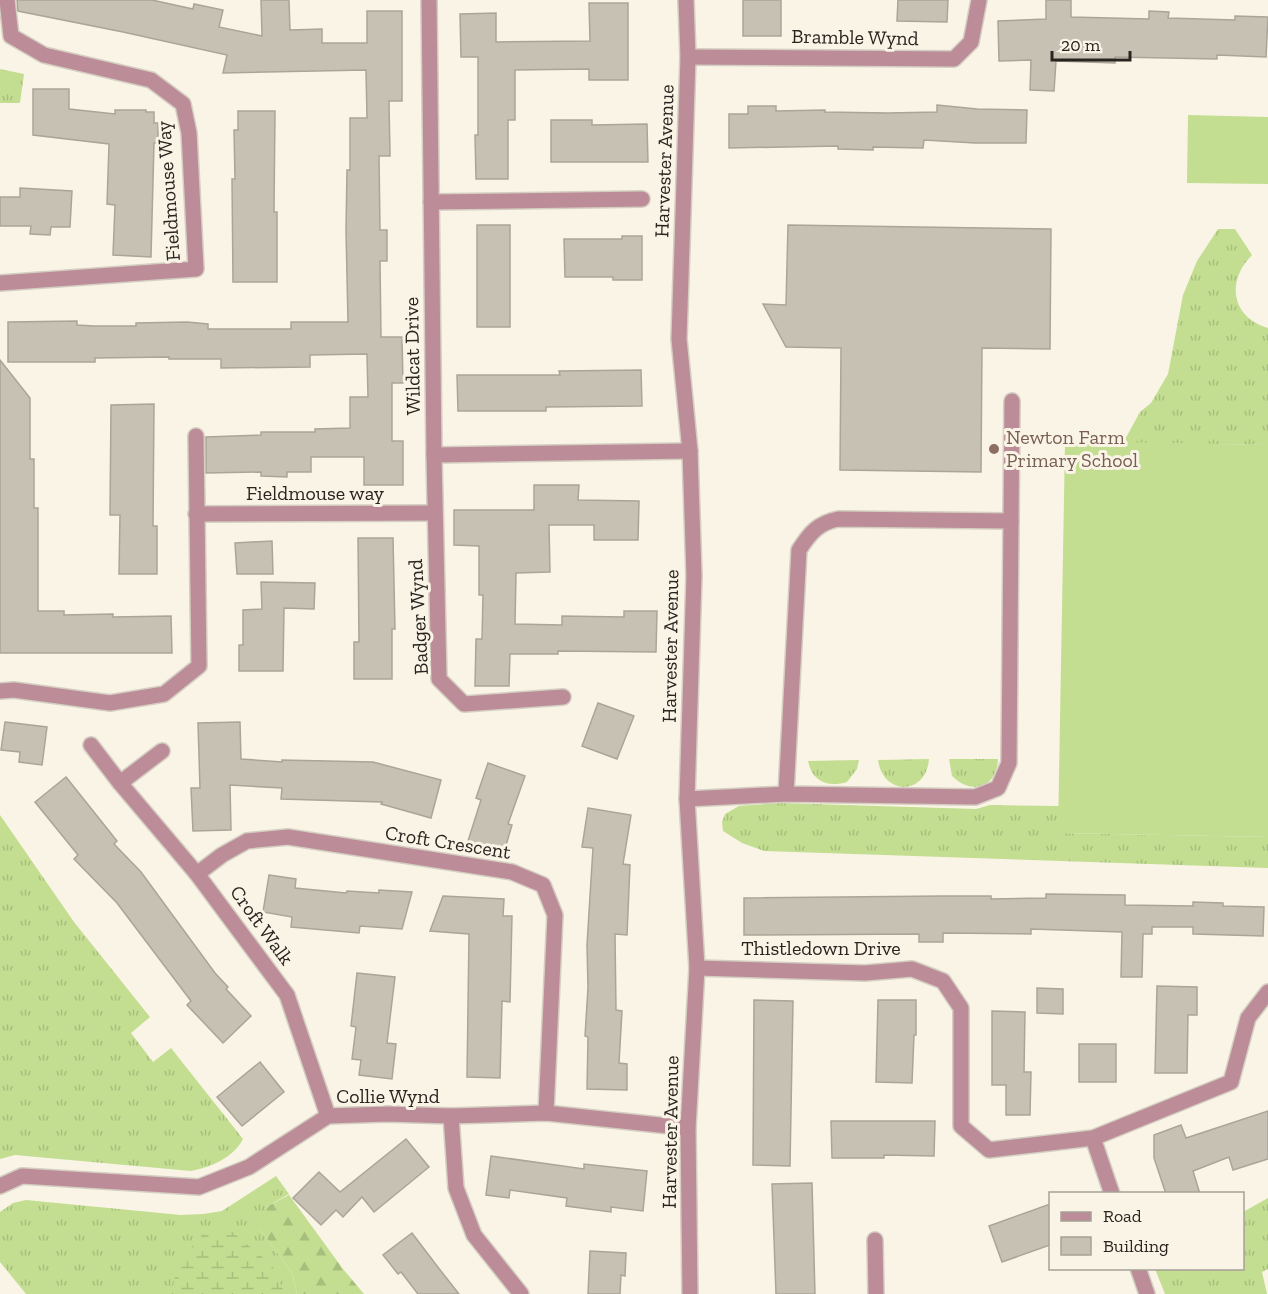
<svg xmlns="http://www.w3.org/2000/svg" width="1268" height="1294" font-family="'Zilla Slab',serif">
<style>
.grass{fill:url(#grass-tufts)}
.forest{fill:url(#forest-firs)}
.wetland{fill:url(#wetland-marsh)}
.pitch{fill:#c3de91}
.building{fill:#c7c1b4;stroke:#aaa598;stroke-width:1.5}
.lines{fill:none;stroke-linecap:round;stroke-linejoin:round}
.minor-casing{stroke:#d4cfc2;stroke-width:18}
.minor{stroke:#bc8d98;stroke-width:15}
.education-dot{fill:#8d6e63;stroke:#faf4e6;stroke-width:2}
.labels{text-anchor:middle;stroke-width:6;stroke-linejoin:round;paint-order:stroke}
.street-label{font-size:20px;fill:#282520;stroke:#faf4e6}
.education-label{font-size:20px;fill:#785e54;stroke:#faf4e6;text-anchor:start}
</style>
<defs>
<pattern id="grass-tufts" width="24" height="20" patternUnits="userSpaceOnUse" patternTransform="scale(1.5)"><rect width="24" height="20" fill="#c3de91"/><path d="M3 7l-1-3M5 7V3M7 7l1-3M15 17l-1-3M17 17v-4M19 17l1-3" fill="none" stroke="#a8be7d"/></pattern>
<pattern id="forest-firs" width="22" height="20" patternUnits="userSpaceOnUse" patternTransform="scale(1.5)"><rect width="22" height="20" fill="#c3de91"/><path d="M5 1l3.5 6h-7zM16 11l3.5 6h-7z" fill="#a8be7d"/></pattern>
<pattern id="wetland-marsh" width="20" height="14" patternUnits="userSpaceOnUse" patternTransform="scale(1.5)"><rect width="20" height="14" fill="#c3de91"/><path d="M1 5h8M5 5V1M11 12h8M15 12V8" fill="none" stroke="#a8be7d"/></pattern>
</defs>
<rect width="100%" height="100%" fill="#faf4e6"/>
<g class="grass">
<polygon points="0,69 24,74 20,103 0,103"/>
<path d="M1218 229H1235L1252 255C1226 281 1231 317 1268 328V445L1123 443 1140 412 1151 403 1168 374 1183 295 1197 261Z"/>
<path d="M929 759C926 796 883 796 878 760Z"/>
<path d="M949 759H998C997 787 972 796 952 776Z"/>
<path d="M859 760 857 769 847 782C827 788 812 781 808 761Z"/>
<polygon points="779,803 976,809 990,805 1059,806 1059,833 1268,837 1268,868 764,851 742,843 723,831 722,822 725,814 739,806"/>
<path d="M0 815 74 922 150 1017 131 1033 153 1062 171 1048 243 1139C233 1158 211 1167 191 1171L15 1155 0 1159Z"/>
<polygon points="276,1176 289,1194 266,1207 260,1229 292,1273 297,1294 26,1294 0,1262 0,1212 13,1203 26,1200 181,1215 203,1214 222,1211"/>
<polygon points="1268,1198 1268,1269 1262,1272 1267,1294 1165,1294 1155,1269 1242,1268 1243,1212"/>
</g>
<polygon class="forest" points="289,1195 343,1269 364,1294 297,1294 292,1273 260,1229 260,1217 266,1207"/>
<polygon class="wetland" points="231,1231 272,1265 285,1294 171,1294 178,1263 203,1234"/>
<g class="pitch">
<polygon points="1188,115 1268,117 1268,184 1187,183"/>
<polygon points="1065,441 1268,445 1268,837 1058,833"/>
</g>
<g class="building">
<polygon points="17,0 152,0 193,9 194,4 223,10 219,27 262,36 261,0 289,0 290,30 322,29 322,43 367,43 367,11 402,11 402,101 389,101 390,156 379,156 380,230 387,230 387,261 380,261 381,337 402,337 403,383 392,383 392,441 403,441 403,485 364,485 364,457 311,457 311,472 287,472 287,477 261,476 261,472 206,473 206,437 261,435 261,432 315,432 315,429 350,428 350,397 368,397 367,354 310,355 310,367 221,368 221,359 169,359 169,357 95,358 95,362 8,362 8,322 77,321 77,325 94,326 136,326 136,323 187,322 208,324 208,329 291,329 291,322 348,322 346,230 347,170 350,170 350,118 367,118 366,70 223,73 227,55 123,32 18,11"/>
<rect x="743" y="0" width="38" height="36"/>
<polygon points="898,0 948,0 947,22 897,21"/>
<polygon points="1046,0 1071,0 1071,17 1149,19 1149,11 1169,12 1168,18 1235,20 1235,16 1268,17 1266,57 1217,55 1217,59 1115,57 1115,63 1056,61 1054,91 1030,90 1031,60 999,61 998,21 1046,19"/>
<polygon points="589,3 628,3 628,80 589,80 589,69 515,70 515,120 508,120 508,179 476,179 475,135 478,135 478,57 461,57 460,14 496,13 496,42 590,41"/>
<polygon points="33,89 69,89 69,109 115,114 115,110 146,110 146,112 154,112 154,123 158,123 158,143 154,143 151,257 113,255 115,205 107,204 109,144 33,135"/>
<polygon points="937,105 977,109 1027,110 1026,143 975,143 924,140 923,148 873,147 873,150 838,149 838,146 729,148 729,114 748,114 748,106 776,106 776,111 825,110 825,112 888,113 937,112"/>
<polygon points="238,111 275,111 274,212 277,212 277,282 233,282 232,179 235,179 234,130 238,130"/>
<polygon points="551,120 592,120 592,125 647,124 648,162 551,162"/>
<polygon points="20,188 72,191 70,227 51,227 50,235 30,234 31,226 0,226 0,197 20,197"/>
<rect x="477" y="225" width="33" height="102"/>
<polygon points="788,225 1051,229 1050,349 982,348 981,472 840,470 841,348 786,347 763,304 786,305"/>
<polygon points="622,236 642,236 642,280 613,280 613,277 565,277 564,239 622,239"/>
<polygon points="0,360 30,398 30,459 34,459 34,508 38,508 38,611 64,611 64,615 113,614 113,617 171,616 172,653 0,653"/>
<polygon points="641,370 642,406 546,407 546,411 458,411 457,375 560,375 559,371"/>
<polygon points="154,404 153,526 157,526 157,574 119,574 120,515 110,515 111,405"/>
<polygon points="534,485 579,485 578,500 639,501 638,540 594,540 594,525 549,525 550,572 516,573 515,624 562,625 562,616 624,617 624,611 657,611 656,652 558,651 558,654 510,654 509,686 475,686 476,639 482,639 483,595 479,595 479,546 454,545 454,510 534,510"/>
<polygon points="358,538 393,538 395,629 392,629 392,679 354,679 354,642 359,642"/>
<polygon points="272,541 273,574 237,574 235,543"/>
<polygon points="261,582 315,583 314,609 284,608 283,671 239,671 239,645 243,645 243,610 262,609"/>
<polygon points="598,703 634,716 617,759 582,746"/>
<polygon points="5,722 47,727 42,765 19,762 20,752 1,750"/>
<polygon points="240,722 241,759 282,762 282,760 373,762 441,780 431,818 381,804 382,802 281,799 282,788 230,785 231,830 193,831 191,788 200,788 198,723"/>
<polygon points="488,763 525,776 508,824 512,825 504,852 468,841 481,800 476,798"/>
<polygon points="66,777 117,841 114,844 141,872 215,973 228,987 226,989 251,1016 223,1043 187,1005 191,1001 117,903 74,859 78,855 35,802"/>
<polygon points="588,808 631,815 623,864 630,865 627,935 615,934 616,1010 622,1011 619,1063 627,1064 627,1090 587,1089 588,1037 585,1036 588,988 587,945 593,848 582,847"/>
<polygon points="269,875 296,879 295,888 346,893 347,891 379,893 379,890 412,892 402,929 360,926 359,933 291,927 292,917 263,912"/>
<polygon points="1046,894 1125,895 1125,905 1193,906 1193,902 1223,903 1223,906 1264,907 1263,936 1193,934 1193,927 1152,927 1152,934 1143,934 1142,977 1121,977 1122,932 1031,929 1031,934 943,933 943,942 919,942 919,934 744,935 744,898 942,896 991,896 991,899 1046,898"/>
<polygon points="443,896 504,899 503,916 512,916 510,1002 502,1001 500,1078 467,1077 469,934 430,931"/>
<polygon points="357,973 395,977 387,1043 396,1044 392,1079 359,1075 361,1060 352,1059 356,1027 351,1026"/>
<polygon points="1157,986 1197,987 1197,1015 1188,1015 1187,1073 1155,1073"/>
<polygon points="1037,988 1063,989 1063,1014 1037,1013"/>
<polygon points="754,1000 793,1001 790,1166 753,1165"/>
<polygon points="878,1000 916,1000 916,1035 914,1035 912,1083 876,1082"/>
<polygon points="992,1011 1025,1012 1024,1072 1031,1072 1030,1115 1006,1115 1006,1085 992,1085"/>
<rect x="1079" y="1044" width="37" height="38"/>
<polygon points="260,1062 284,1092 242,1126 217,1097"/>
<polygon points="1268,1111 1268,1159 1233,1170 1229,1157 1193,1171 1200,1194 1166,1194 1154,1158 1154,1135 1181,1125 1186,1138"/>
<polygon points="831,1121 935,1121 934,1156 884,1155 884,1158 832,1158"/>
<polygon points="406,1139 429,1167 374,1212 362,1197 343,1217 336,1210 321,1225 293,1198 319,1172 340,1192"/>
<polygon points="491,1156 584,1169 584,1164 647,1171 643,1211 611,1207 611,1212 566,1206 567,1198 510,1190 509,1198 486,1195"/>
<polygon points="812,1183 815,1294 776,1294 772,1184"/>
<polygon points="1050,1204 1050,1245 1002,1262 989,1226"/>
<polygon points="412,1233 437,1266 459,1294 418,1294 401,1272 398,1274 383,1255"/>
<polygon points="590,1251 626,1253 625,1276 621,1275 620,1294 588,1294"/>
</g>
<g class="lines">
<defs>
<g id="minor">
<polyline points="429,0 434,455 690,451"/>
<polyline points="686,0 688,57 679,339 690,451 694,576 687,799 697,968 688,1128 690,1294"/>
<polyline points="688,57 954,59 971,42 979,0"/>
<polyline points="431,202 642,199"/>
<polyline points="0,283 196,269 189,133 183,104 151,80 44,55 11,36 7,0"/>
<polyline points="434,455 439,679 464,704 563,697"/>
<polyline points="196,514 434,513"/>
<polyline points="1011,521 1012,401"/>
<polyline points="0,691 14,690 110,703 164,694 199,666 196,436"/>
<polyline points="91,745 120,783 197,874 287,995 328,1116"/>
<polyline points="120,783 162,751"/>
<path d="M687 799 786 794 975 797 998 788 1009 763 1011 521 838 519C818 523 810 533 799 550L786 794"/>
<polyline points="197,874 222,855 247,841 288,837 512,872 543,885 555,915 546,1113"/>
<polyline points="697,968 865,973 912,969 943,981 961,1008 961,1126 989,1150 1093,1138 1231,1082 1248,1018 1268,992"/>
<polyline points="451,1116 456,1188 474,1235 521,1294"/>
<polyline points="1093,1138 1112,1194"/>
<polyline points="0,1186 22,1176 199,1187 249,1167 328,1116 387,1114 451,1116 546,1113 688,1128"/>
<polyline points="875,1240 876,1294"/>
<polyline points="1138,1268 1147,1294"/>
</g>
</defs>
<use href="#minor" class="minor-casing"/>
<use href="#minor" class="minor"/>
</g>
<circle class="education-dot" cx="994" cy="449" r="6"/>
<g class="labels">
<g class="street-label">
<text transform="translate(855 37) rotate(1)" y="7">Bramble Wynd</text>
<text transform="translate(664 161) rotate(-88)" y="7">Harvester Avenue</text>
<text transform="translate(168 191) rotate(-94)" y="7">Fieldmouse Way</text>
<text transform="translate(412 356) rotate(-91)" y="7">Wildcat Drive</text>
<text x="315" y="500">Fieldmouse way</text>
<text transform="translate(418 617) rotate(-93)" y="7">Badger Wynd</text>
<text transform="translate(670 646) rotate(-89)" y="7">Harvester Avenue</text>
<text transform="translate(448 842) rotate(9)" y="7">Croft Crescent</text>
<text transform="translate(262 925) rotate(54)" y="7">Croft Walk</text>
<text x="821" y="955">Thistledown Drive</text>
<text x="388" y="1103">Collie Wynd</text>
<text transform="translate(670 1132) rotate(-89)" y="7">Harvester Avenue</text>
</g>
<g class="education-label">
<text x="1006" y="444">Newton Farm<tspan x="1006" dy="23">Primary School</tspan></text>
</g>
</g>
<rect x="1049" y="1192" width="195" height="78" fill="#faf4e6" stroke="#a6a197" stroke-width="1.5"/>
<rect x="1061" y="1212" width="30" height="9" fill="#bc8d98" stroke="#a6a197" stroke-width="1.5"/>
<text x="1103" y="1222" font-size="18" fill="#282520">Road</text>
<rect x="1061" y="1237" width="30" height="18" fill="#c7c1b4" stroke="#a6a197" stroke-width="1.5"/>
<text x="1103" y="1252" font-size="18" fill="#282520">Building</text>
<path d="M1052 51v9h78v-9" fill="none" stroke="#282520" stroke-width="3"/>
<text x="1061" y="51" font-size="18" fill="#282520" stroke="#faf4e6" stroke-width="4.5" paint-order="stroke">20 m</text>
</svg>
